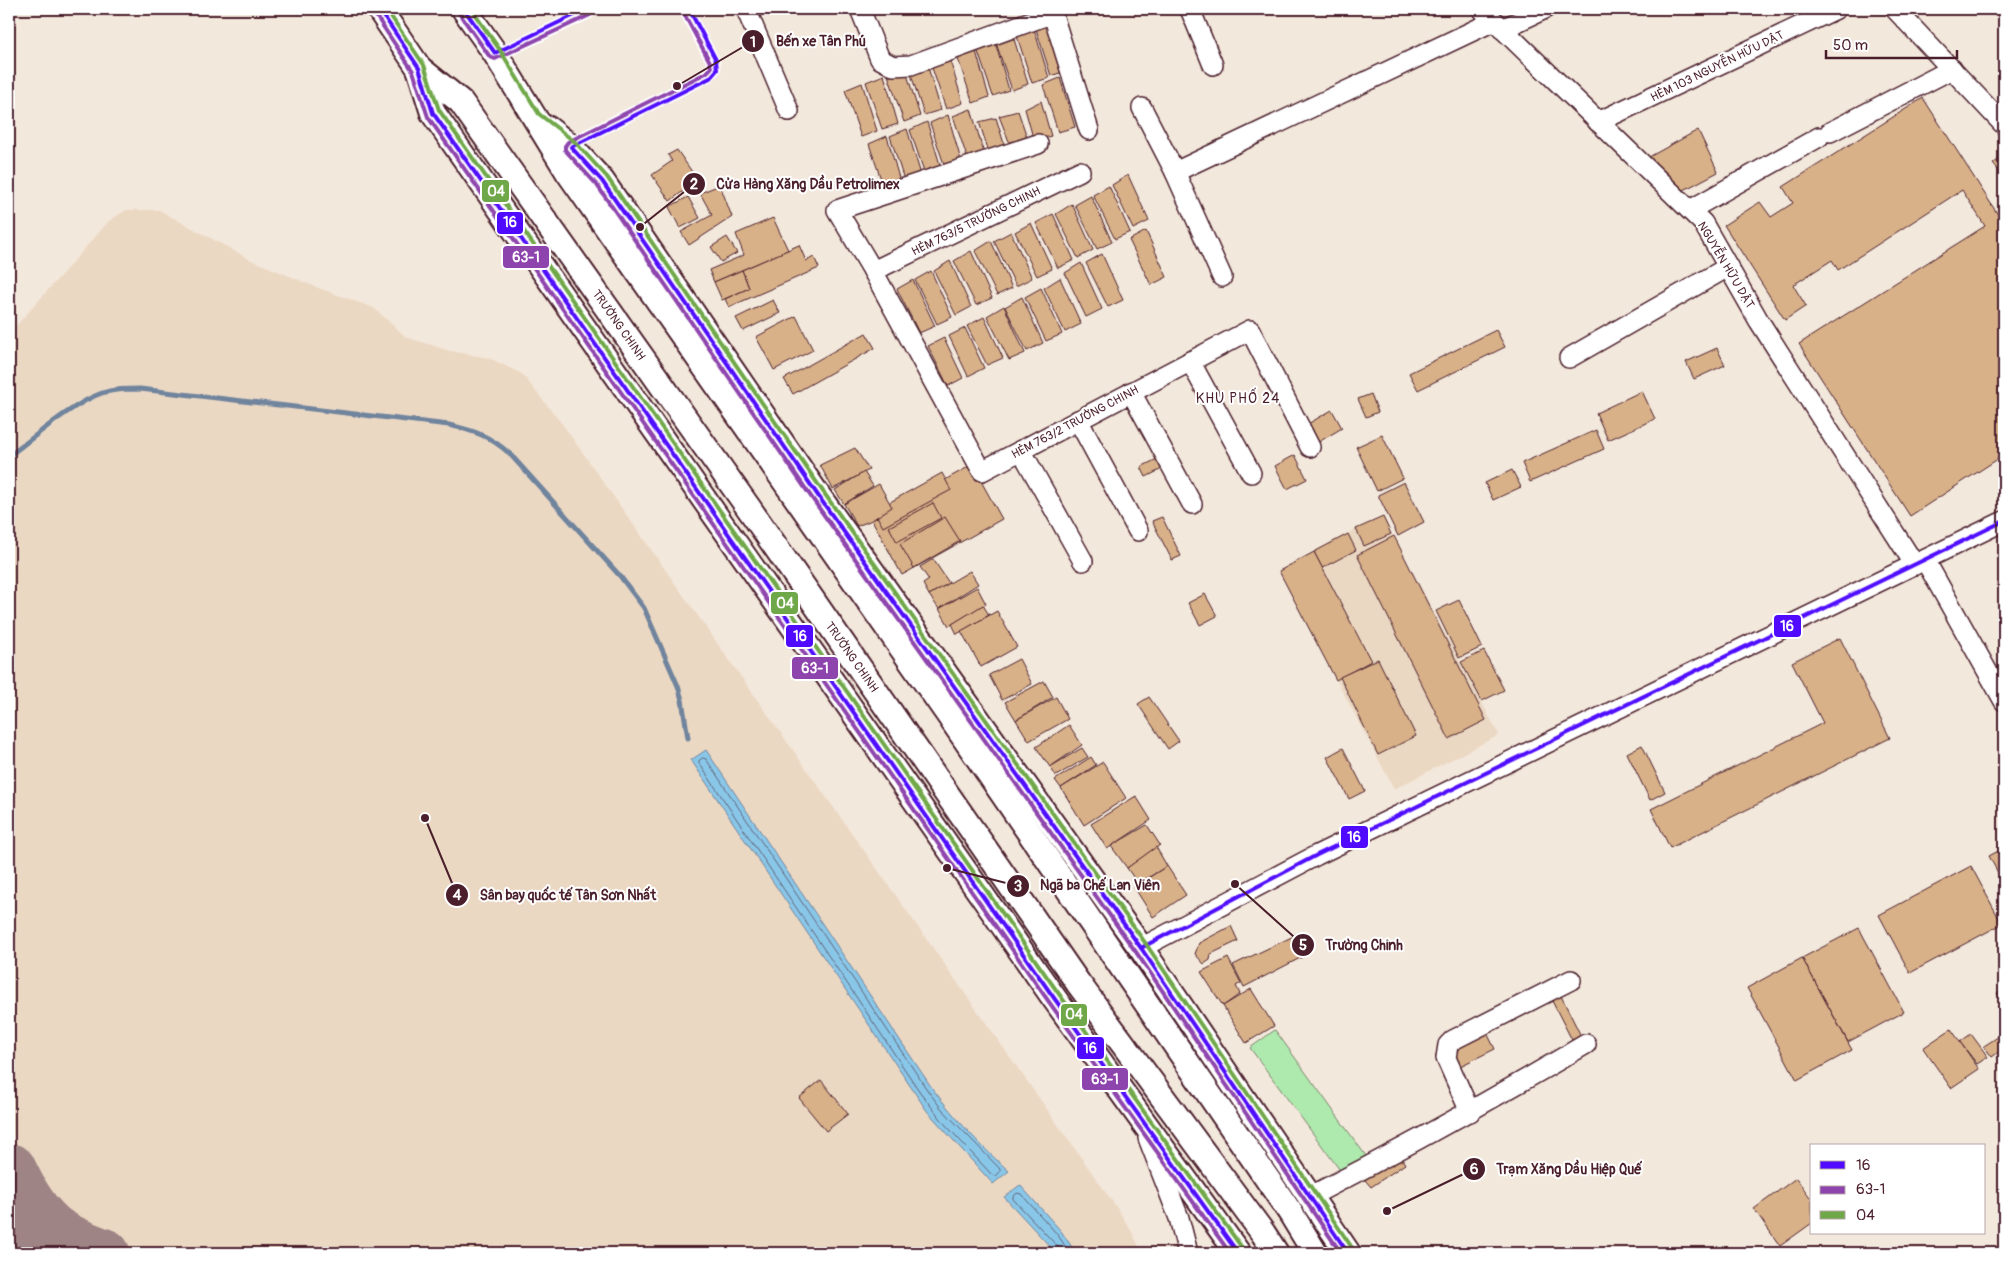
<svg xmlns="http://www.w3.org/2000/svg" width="2013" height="1262" font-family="Pangolin,sans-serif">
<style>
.built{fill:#ebd8c3}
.green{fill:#aee9ae;stroke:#7c846c}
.water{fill:#89c7e9;stroke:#70849d}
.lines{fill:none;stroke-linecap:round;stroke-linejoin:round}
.shore{stroke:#636277;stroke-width:1}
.stream{stroke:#70849d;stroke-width:5}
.taxiway{stroke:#9e8484;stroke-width:48}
.building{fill:#d8b189;stroke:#4a1f2b}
.minor-casing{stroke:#4a1f2b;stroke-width:22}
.major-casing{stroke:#4a1f2b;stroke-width:28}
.minor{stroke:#fff;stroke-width:19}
.major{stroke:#fff;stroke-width:24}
.bus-1-casing{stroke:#fff;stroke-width:8}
.bus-2-casing{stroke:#fff;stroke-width:8}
.bus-3-casing{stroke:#fff;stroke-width:8}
.bus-1{stroke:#4f0aff;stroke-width:4}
.bus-2{stroke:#8e44ad;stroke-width:4}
.bus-3{stroke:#6fa848;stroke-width:4}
.labels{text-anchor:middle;stroke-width:4;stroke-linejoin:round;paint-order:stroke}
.street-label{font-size:12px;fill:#4a1f2b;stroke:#fff}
.neighbourhood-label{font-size:14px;letter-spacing:1px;fill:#4a1f2b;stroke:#fff}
.leader{fill:none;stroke:#4a1f2b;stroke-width:2}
.callout-dot{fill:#4a1f2b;stroke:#fff;stroke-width:2}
.mark-label{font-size:15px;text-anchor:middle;font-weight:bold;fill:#fff}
.callout-label{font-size:14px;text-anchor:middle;font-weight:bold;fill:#4a1f2b;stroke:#fff;stroke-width:4;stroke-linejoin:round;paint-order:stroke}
.line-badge{stroke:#fff;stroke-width:2}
.badge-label{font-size:14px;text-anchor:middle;font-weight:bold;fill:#fff}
</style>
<rect width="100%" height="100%" fill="#f3e8dc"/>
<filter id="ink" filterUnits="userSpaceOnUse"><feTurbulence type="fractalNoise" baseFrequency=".02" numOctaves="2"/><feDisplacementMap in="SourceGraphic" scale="10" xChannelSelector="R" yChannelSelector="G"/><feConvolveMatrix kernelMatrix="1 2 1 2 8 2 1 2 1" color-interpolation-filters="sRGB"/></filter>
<g filter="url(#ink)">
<g class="built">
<polygon points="126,210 159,210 251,260 316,287 374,308 406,337 450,351 489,358 522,374 563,425 1119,1211 1132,1232 1142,1253 9,1253 9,334 109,221"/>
<polygon points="1383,517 1499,735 1394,789 1279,571 1356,529"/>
</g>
<polygon class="green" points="1275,1030 1366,1156 1342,1173 1250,1048"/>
<g class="water">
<path d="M706 750 932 1088C955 1118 981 1147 1009 1171L993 1184 927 1111 691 760Z"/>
<polygon points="1020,1185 1061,1231 1076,1253 1056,1253 1004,1197"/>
</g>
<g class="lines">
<g class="shore">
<polygon points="703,758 706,759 928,1091 941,1108 1000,1169 1000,1172 996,1176 992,1175 944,1123 920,1092 699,763 699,761"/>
<polyline points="1060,1253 1059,1248 1013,1199 1013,1197 1017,1193 1021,1194 1057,1234 1070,1253"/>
</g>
<path class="stream" d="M9 456C33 438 75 402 102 393 114 389 127 389 140 389L449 425C475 431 490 436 510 454L620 576 644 608 678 686 682 700 688 738"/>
<g class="taxiway">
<path d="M12 1168C22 1189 33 1210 51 1226 65 1239 88 1246 106 1253"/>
<polyline points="15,1184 26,1253"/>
</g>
</g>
<g class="building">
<polygon points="1053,22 1068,70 1051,76 1036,29"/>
<polygon points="1034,29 1049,78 1032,83 1017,36"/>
<polygon points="1013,36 1028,84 1012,90 996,43"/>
<polygon points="995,42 1009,90 993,96 977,49"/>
<polygon points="975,48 989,97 973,103 957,56"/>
<polygon points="948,54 963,103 946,109 930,62"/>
<polygon points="926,61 941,110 924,115 909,68"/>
<polygon points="905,68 920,116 904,122 888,75"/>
<polygon points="884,75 898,124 882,129 866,82"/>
<polygon points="1060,78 1075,127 1058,132 1043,85"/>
<polygon points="862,83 877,131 861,137 845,90"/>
<polygon points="1923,98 2004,224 2004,455 1910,516 1799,344 1985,226 1962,190 1838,270 1832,260 1793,285 1806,306 1785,320 1724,225 1760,202 1771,217 1793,203 1783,187"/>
<polygon points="1041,101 1051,136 1034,141 1025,109"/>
<polygon points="971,109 985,157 969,163 953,116"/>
<polygon points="1018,111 1029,143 1012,149 999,116"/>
<polygon points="948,115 962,164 946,170 930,123"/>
<polygon points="996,118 1006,150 990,155 979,122"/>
<polygon points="927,122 942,171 926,177 910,130"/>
<polygon points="907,129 922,178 905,183 890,136"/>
<polygon points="1698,130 1718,172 1684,190 1649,157"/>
<polygon points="887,136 901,185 885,191 869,144"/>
<polygon points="677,150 703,188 691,196 686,189 670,201 652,175 672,161 668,155"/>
<polygon points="2004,155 2004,177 1993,164"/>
<polygon points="1128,175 1149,221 1133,229 1112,185"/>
<polygon points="720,185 732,217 689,245 681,232 712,215 700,193"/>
<polygon points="1109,186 1130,232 1115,239 1093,195"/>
<polygon points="1091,196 1112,242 1097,249 1075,205"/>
<polygon points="688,197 700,218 680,228 669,207"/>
<polygon points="1072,204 1093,250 1078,258 1056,214"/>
<polygon points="1053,214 1074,260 1058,268 1036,223"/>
<polygon points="773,218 788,250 714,282 709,270 744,255 736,234"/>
<polygon points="1031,223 1052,269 1037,276 1015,232"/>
<polygon points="1146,231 1167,277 1151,285 1129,240"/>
<polygon points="1011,232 1032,278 1016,286 994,241"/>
<polygon points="727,237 737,253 721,262 711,247"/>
<polygon points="991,241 1012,288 997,295 975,251"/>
<polygon points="799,245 806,261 814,257 819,268 729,307 725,299 749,288 742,270"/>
<polygon points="971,251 992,298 976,305 954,261"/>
<polygon points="1102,254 1123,300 1108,307 1086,263"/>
<polygon points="950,261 971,307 956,315 934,271"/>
<polygon points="1081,263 1102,309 1086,317 1065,273"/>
<polygon points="742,270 749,288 722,300 714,282"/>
<polygon points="931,271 952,317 937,324 915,280"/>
<polygon points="1060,278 1081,324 1065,332 1044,288"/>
<polygon points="913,280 935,326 919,333 897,289"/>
<polygon points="1041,288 1062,334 1046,341 1025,297"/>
<polygon points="1022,297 1043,343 1027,351 1005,307"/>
<polygon points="773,300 780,313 743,331 736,318"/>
<polygon points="1004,306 1025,353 1009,360 987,316"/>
<polygon points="796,316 813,350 774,370 756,337"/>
<polygon points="984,317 1003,358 987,365 967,326"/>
<polygon points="965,328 984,368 968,376 949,336"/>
<polygon points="1496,330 1505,347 1418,390 1409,373"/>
<polygon points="866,333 875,348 793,394 784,379"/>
<polygon points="944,338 963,378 948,386 928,346"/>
<polygon points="1717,348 1725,365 1694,379 1686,362"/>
<polygon points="1642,391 1655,419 1608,440 1596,413"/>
<polygon points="1371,394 1378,412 1366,417 1358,399"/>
<polygon points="1332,410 1342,428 1317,443 1306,425"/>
<polygon points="1596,430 1604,449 1530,482 1522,463"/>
<polygon points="1382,435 1403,478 1377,491 1356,447"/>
<polygon points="855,448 869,470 833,489 820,465"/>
<polygon points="1295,455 1307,479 1287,489 1275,466"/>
<polygon points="1163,456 1168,466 1146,477 1141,467"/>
<polygon points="972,465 1002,519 902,575 872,520"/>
<polygon points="1512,470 1521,487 1493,500 1485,483"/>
<polygon points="864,472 873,486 844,504 835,490"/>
<polygon points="942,473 951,490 883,527 874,511"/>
<polygon points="1404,482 1424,522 1398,536 1378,495"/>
<polygon points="879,484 892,507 872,520 857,526 844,504"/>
<polygon points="933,503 941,518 897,542 889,527"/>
<polygon points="945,517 960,541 914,568 900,544"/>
<polygon points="1162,517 1181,556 1172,560 1152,521"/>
<polygon points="1383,517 1391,534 1364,546 1356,529"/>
<polygon points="1348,534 1356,550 1322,568 1314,552"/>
<polygon points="1394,536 1486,720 1449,739 1357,555"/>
<polygon points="1314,552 1371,661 1336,680 1279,571"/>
<polygon points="933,559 949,583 929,595 923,584 929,580 920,567"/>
<polygon points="970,571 978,584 939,609 929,595"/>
<polygon points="977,587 986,604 949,626 939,609"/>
<polygon points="1205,594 1217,616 1200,625 1188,603"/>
<polygon points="1459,600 1482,647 1459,658 1436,611"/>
<polygon points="983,605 989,615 957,634 952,624"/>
<polygon points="997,611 1017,647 981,667 961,631"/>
<polygon points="1840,638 1890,738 1670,848 1651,809 1823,723 1792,662"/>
<polygon points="1484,651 1504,690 1482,701 1461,662"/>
<polygon points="1019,659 1032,684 1002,700 989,675"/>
<polygon points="1378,659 1416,736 1378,755 1340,677"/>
<polygon points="1044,681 1053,697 1016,720 1005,702"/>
<polygon points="1056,697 1068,719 1029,741 1016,720"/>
<polygon points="1149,697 1179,741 1168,749 1138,704"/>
<polygon points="1069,725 1082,745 1050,767 1036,747"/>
<polygon points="1642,745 1665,792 1650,800 1627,753"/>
<polygon points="1082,748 1088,757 1056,776 1050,767"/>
<polygon points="1343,748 1365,791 1349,799 1327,757"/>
<polygon points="1091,757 1096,765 1061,788 1055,780"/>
<polygon points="1103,762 1126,798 1084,825 1061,788"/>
<polygon points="1136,796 1151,820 1107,849 1091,824"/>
<polygon points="1147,825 1160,845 1127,868 1111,846"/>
<polygon points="1156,847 1167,866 1138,884 1127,868"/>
<polygon points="2004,848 2004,884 1989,856"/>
<polygon points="1167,866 1186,895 1153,917 1134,887"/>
<polygon points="1971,866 2002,924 1910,973 1879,915"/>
<polygon points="1231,926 1238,941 1211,954 1210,960 1204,964 1195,954 1199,943"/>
<polygon points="1859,928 1904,1012 1848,1042 1802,958"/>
<polygon points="1298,934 1308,954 1244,987 1233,965"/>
<polygon points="1228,958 1241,983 1236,986 1240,994 1223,1006 1201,972"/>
<polygon points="1802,958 1852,1050 1797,1080 1747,988"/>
<polygon points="2004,987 2004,1003 1997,993"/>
<polygon points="1251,989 1274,1026 1246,1043 1223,1006"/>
<polygon points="1560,994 1581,1036 1572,1040 1551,999"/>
<polygon points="1951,1029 1979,1069 1951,1088 1923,1048"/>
<polygon points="1487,1033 1495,1049 1454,1069 1446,1054"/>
<polygon points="2004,1033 2004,1048 1992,1057 1984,1046"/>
<polygon points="1971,1034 1988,1057 1977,1064 1960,1042"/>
<polygon points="821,1080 848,1114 826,1131 799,1098"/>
<polygon points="1399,1154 1405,1164 1371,1187 1359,1173"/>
<polygon points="1796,1178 1812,1200 1812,1223 1780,1246 1754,1209"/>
</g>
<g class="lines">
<defs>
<g id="minor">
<polyline points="746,9 789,111"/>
<polyline points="860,9 880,59 893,66 911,65 1045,16 1054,18 1089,130"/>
<polyline points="1190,9 1213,65"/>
<polyline points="1482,9 1703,223 1759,321 1915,565"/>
<polyline points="1895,9 2004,125"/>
<polyline points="1502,29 1545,9"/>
<polyline points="1142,108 1175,172 1222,277"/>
<polyline points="1598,122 1836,9"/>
<polyline points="1830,132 1952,69"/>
<polyline points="1038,144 837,210 873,271 982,471 1250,330 1310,447"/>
<polyline points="1175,172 1494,21"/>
<polyline points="1690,210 1819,137"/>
<polyline points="873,271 1080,171"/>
<polyline points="1569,358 1728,267"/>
<polyline points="1190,361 1251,473"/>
<polyline points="1131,392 1192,504"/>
<polyline points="1078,420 1138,531"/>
<polyline points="1021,450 1083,561"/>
<polyline points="1925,560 2004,701"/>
<polyline points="1141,948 1317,855 2004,521"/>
<polyline points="1470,1112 1446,1058 1448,1045 1453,1040 1571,980"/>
<polyline points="1148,1138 1179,1218 1188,1253"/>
<path d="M1309 1197C1403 1149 1495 1098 1586 1044"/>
</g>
<g id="major">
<polyline points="379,9 419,68 461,102 748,507 1078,983 1263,1233 1276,1253"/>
<polyline points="464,9 495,53 568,172 950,717 1290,1212 1315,1253"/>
<polyline points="419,68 433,113 1054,998 1238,1253"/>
<polyline points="547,128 571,147 602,181 819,497 1141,948 1348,1253"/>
</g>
</defs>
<use href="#minor" class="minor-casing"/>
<use href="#major" class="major-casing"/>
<use href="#minor" class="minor"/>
<use href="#major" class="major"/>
<defs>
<g id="bus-1">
<polyline points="379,9 419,68 433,113 1054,998 1238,1253"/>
<polyline points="464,9 495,53 587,9"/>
<polyline points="689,9 716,60 717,70 710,78 571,147 602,181 819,497 1141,948 1348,1253"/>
<polyline points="1141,948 1317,855 2004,521"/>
</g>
<g id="bus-2">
<polyline points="683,12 710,62 711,68 706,73 568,142 565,146 565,150 597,185 814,501 1136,952 1341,1253"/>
<polyline points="374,13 413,71 428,117 1049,1002 1230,1253"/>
<polyline points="459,13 490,57 495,59 590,15"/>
</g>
<g id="bus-3">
<polyline points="386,9 424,65 439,110 1059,994 1243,1249"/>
<polyline points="471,9 500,50 539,114 575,142 607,177 824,493 1146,944 1353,1249"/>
</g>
</defs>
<use href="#bus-1" class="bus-1-casing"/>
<use href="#bus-2" class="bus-2-casing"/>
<use href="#bus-3" class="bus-3-casing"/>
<use href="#bus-1" class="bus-1"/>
<use href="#bus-2" class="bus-2"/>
<use href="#bus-3" class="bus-3"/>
</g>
</g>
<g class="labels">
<g class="street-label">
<text transform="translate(1717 66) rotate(-26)" y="4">HẺM 103 NGUYỄN HỮU DẬT</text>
<text transform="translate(976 221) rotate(-26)" y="4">HẺM 763/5 TRƯỜNG CHINH</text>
<text transform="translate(1726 265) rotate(59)" y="4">NGUYỄN HỮU DẬT</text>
<text transform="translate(619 325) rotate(55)" y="4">TRƯỜNG CHINH</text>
<text transform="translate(1075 422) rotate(-28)" y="4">HẺM 763/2 TRƯỜNG CHINH</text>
<text transform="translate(852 657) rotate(55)" y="4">TRƯỜNG CHINH</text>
</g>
<g class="neighbourhood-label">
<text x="1238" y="403">KHU PHỐ 24</text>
</g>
</g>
<path class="leader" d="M677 86L753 41M640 227L694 184M947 868L1018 886M425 818L457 895M1235 884L1303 945M1387 1211L1474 1169"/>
<g class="callout-dot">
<circle cx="677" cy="86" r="5"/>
<circle cx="640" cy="227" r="5"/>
<circle cx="947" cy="868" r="5"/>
<circle cx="425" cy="818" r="5"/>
<circle cx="1235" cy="884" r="5"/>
<circle cx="1387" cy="1211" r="5"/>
<circle cx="753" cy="41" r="12"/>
<circle cx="694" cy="184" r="12"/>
<circle cx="1018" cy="886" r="12"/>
<circle cx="457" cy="895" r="12"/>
<circle cx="1303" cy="945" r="12"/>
<circle cx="1474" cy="1169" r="12"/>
</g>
<g class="mark-label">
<text x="753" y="47">1</text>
<text x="694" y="189">2</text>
<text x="1018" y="891">3</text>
<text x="457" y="900">4</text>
<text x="1303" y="950">5</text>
<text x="1474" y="1174">6</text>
</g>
<g class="callout-label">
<text x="821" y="46">Bến xe Tân Phú</text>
<text x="808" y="189">Cửa Hàng Xăng Dầu Petrolimex</text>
<text x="1100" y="890">Ngã ba Chế Lan Viên</text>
<text x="568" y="900">Sân bay quốc tế Tân Sơn Nhất</text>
<text x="1364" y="950">Trường Chinh</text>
<text x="1569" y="1174">Trạm Xăng Dầu Hiệp Quế</text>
</g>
<g class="line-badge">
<rect x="481" y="179" width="29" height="24" rx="5" fill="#6fa848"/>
<rect x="496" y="211" width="28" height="24" rx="5" fill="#4f0aff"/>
<rect x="502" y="245" width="48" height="24" rx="5" fill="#8e44ad"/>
<rect x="770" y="591" width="29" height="24" rx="5" fill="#6fa848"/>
<rect x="1773" y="614" width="29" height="24" rx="5" fill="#4f0aff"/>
<rect x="785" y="624" width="29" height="24" rx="5" fill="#4f0aff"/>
<rect x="791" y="656" width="48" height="24" rx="5" fill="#8e44ad"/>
<rect x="1340" y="825" width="29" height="24" rx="5" fill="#4f0aff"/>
<rect x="1060" y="1003" width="28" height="24" rx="5" fill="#6fa848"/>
<rect x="1076" y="1036" width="29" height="24" rx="5" fill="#4f0aff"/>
<rect x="1081" y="1067" width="48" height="24" rx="5" fill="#8e44ad"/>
</g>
<g class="badge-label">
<text x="496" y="196">04</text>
<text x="510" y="227">16</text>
<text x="526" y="262">63-1</text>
<text x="785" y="608">04</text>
<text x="1787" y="631">16</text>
<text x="800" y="641">16</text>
<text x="815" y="673">63-1</text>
<text x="1354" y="842">16</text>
<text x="1074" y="1019">04</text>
<text x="1090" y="1053">16</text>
<text x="1105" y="1084">63-1</text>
</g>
<rect width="2013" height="1262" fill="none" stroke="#fff" stroke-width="30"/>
<rect x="15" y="15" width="1983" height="1232" fill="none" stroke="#4a1f2b" stroke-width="2" filter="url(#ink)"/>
<rect x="1810" y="1144" width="175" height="90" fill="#ffffff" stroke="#b7a5aa"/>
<rect x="1820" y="1161" width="25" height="8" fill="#4f0aff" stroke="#b7a5aa"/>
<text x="1856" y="1170" font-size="15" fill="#4a1f2b">16</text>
<rect x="1820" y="1186" width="25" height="8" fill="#8e44ad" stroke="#b7a5aa"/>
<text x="1856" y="1194" font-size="15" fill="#4a1f2b">63-1</text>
<rect x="1820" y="1211" width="25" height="8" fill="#6fa848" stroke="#b7a5aa"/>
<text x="1856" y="1220" font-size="15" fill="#4a1f2b">04</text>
<path d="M1826 50v8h131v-8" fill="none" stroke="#4a1f2b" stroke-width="2.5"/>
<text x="1833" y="50" font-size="15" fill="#4a1f2b" stroke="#ffffff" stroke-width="4" paint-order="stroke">50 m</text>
</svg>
